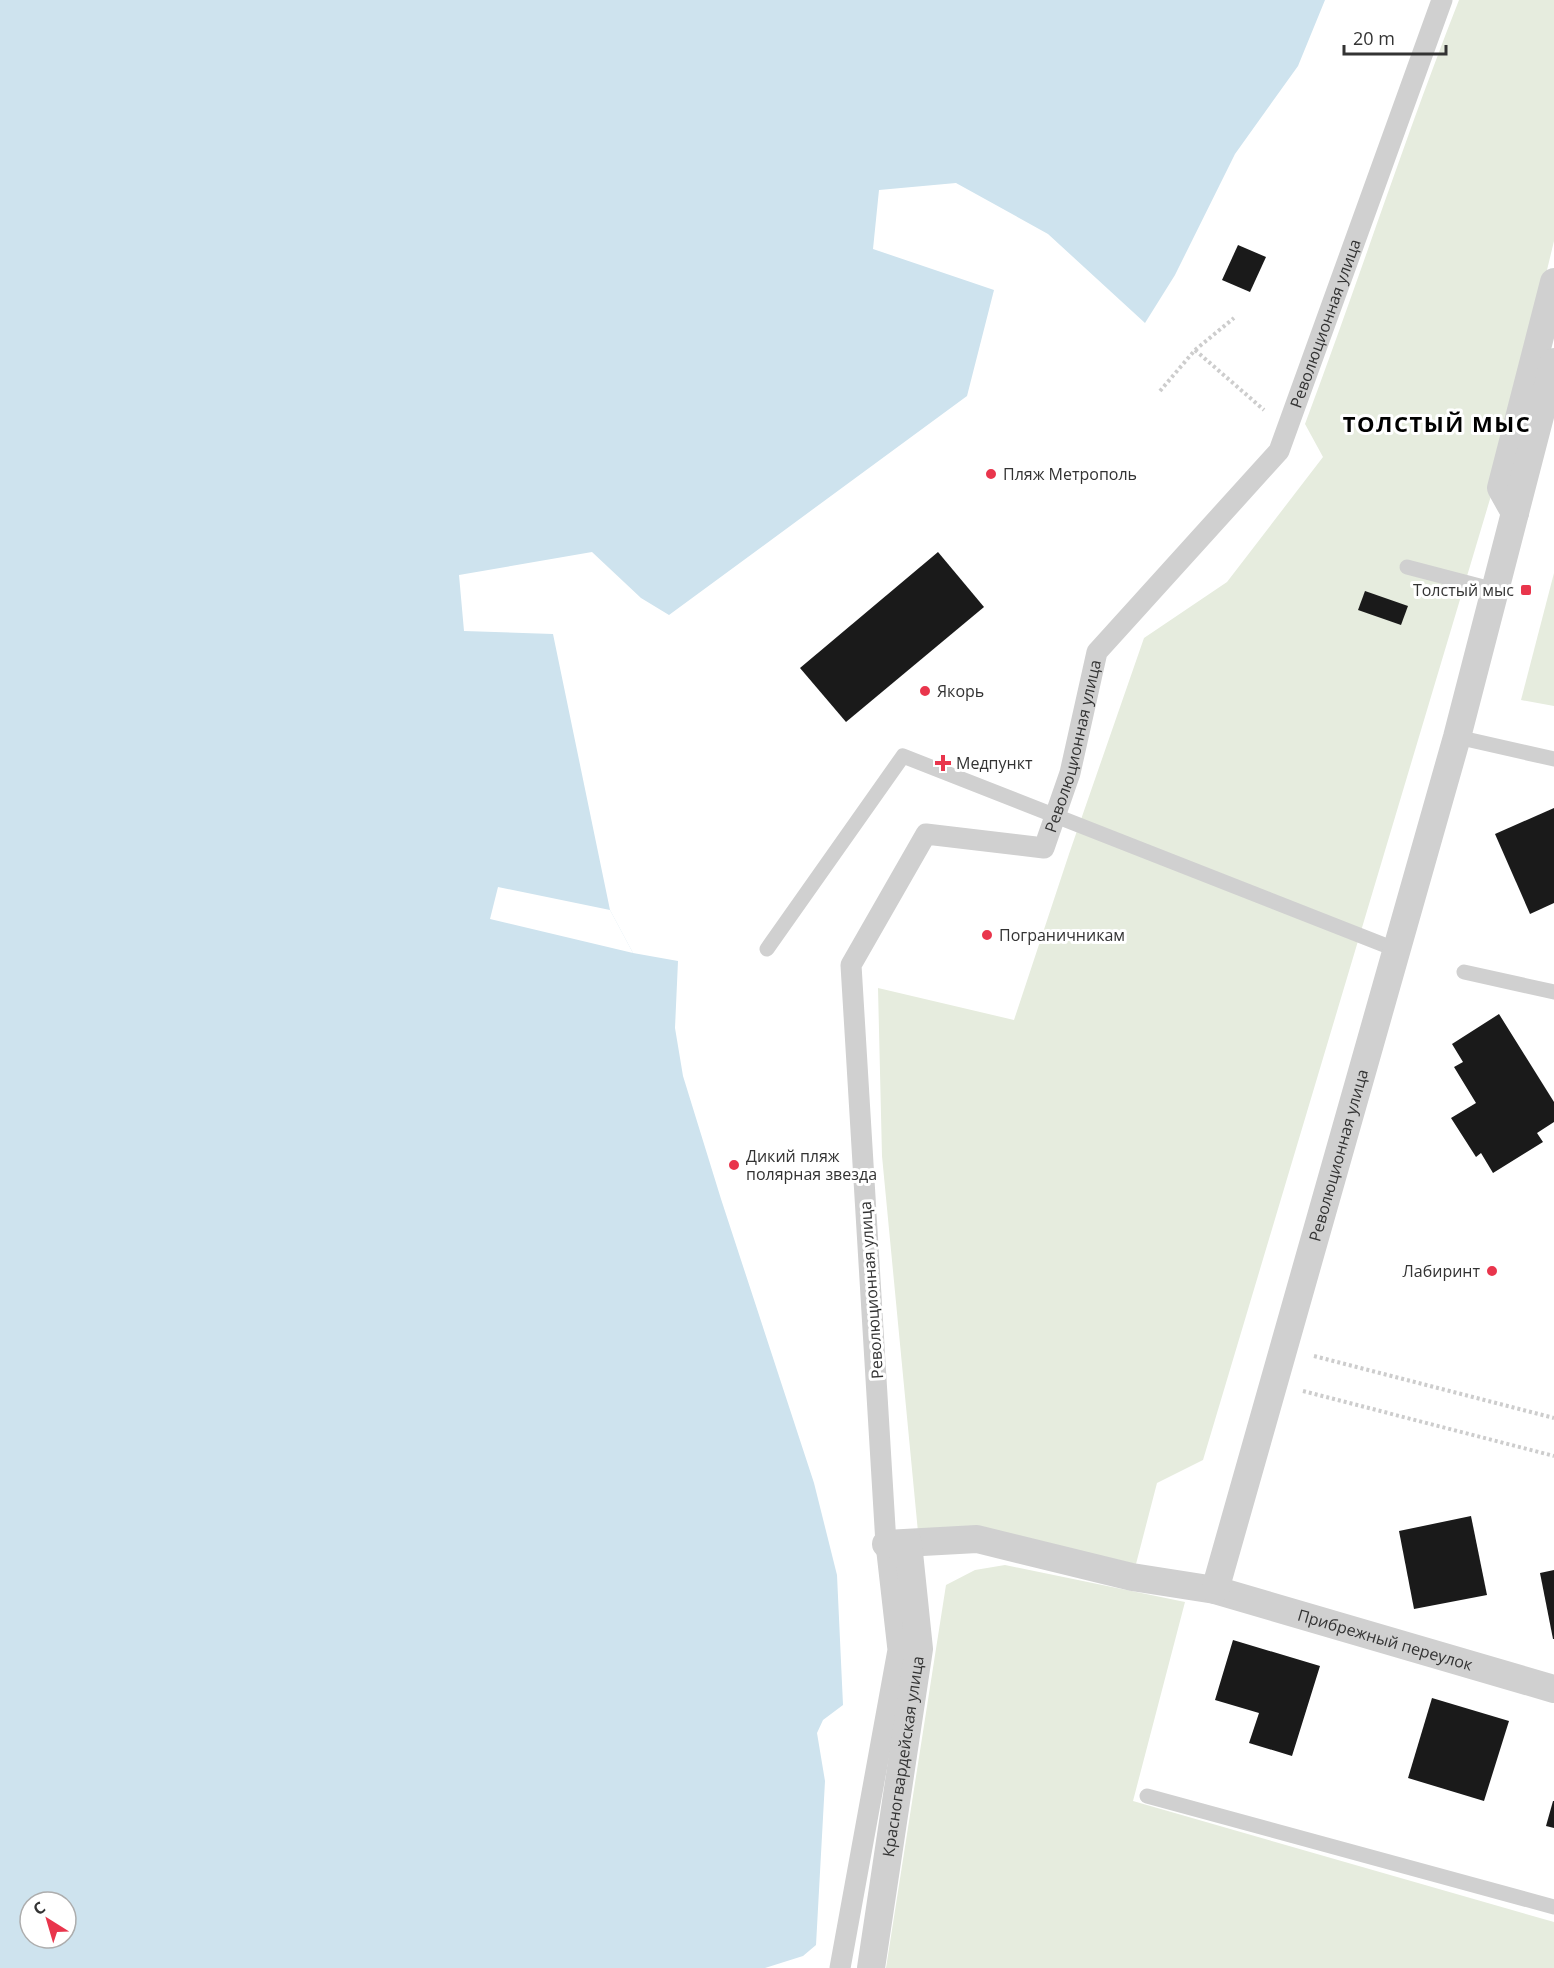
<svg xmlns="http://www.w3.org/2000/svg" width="1554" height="1968" font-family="'Open Sans',sans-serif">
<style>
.green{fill:#e6ecde}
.water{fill:#cee3ee;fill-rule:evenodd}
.pier{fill:#fff}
.building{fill:#1a1a1a}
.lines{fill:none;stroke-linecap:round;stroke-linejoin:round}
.path{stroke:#cdcdcd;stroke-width:4;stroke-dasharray:3 3;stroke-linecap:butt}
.service{stroke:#d0d0d0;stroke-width:15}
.pedestrian{stroke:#d0d0d0;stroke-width:21}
.minor{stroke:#d0d0d0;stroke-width:28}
.poi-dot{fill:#e9354c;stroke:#fff;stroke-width:2}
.labels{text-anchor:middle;stroke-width:6;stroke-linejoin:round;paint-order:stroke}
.street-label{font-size:16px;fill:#333;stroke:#fff}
.poi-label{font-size:16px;fill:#333;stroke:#fff;text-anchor:start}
.district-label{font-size:22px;font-weight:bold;letter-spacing:1.5px;fill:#000;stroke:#fff}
</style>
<rect width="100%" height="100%" fill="#fff"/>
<g class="green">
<path d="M1459 0H1554V241L1499 469 1203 1460 1157 1483 1136 1564 918 1532 882 1156 878 988 1014 1020 1069 854 1144 638 1227 582 1323 457 1305 424C1358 283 1404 140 1459 0Z"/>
<polygon points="1554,573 1554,706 1521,700"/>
<polygon points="1005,1565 1185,1602 1133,1801 1554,1922 1554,1968 886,1968 946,1585 975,1570"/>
</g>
<path class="water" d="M0 0H1325L1298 66 1235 154 1175 275 1145 323 1048 234 956 183 879 190 873 249 994 290 967 396 669 615 641 598 592 552 459 575 464 631 553 634 610 910 633 953 678 961 675 1028 683 1076 721 1199 814 1483 837 1575 843 1705 823 1720 817 1733 825 1781 816 1945 803 1956 765 1968H0ZM30 1902H66V1938H30Z"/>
<polygon class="pier" points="498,887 610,910 633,953 490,919"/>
<g class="building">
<polygon points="1238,245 1266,257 1250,292 1222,280"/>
<polygon points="938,552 984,607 846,722 800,668"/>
<polygon points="1365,591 1408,606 1401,625 1358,610"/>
<polygon points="1554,808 1554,903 1530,914 1495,834"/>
<polygon points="1499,1014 1554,1102 1554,1122 1537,1133 1543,1142 1493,1173 1481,1153 1476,1157 1451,1118 1476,1103 1454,1067 1463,1062 1452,1044"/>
<polygon points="1471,1516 1487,1595 1414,1609 1399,1531"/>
<polygon points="1554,1570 1554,1639 1553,1639 1540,1573"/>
<polygon points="1233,1640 1320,1666 1292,1756 1249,1743 1259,1713 1215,1700"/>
<polygon points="1432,1698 1509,1721 1484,1801 1408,1778"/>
<polygon points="1553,1801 1554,1801 1554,1828 1546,1826"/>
</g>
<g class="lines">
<g class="path">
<polyline points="1195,350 1234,318"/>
<polyline points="1160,391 1195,350 1264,410"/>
<polyline points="1314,1356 1554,1418"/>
<polyline points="1303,1391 1554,1456"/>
</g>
<g class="service">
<polyline points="1407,567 1495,590"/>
<polyline points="1457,737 1554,759"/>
<polyline points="767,949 903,756 1397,950"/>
<polyline points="1464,972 1554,992"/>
<polyline points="1147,1796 1554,1907"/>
</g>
<path class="pedestrian" id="s1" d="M840 1968 898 1650 886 1544 851 965 926 834 1044 848 1070 773 1097 652 1279 451 1442 0"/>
<g class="minor">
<polyline points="1515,513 1501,488 1554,282"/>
<path id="s2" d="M886 1544 977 1539 1132 1577 1215 1590 1554 1689"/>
<path id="s3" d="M1215 1590 1457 737 1554 362"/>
<path id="s4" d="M871 1968 919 1649 908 1543"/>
</g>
</g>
<g class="poi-dot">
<circle cx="991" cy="474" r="6"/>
<rect x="1520" y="584" width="12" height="12" rx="3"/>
<circle cx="925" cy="691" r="6"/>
<path d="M940 754h6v6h6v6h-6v6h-6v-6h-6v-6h6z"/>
<circle cx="987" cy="935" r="6"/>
<circle cx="734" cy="1165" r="6"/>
<circle cx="1492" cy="1271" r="6"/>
</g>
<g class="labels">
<g class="street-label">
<text dy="6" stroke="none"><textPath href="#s1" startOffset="1890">Революционная улица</textPath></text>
<text dy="6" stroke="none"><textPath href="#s1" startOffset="1386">Революционная улица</textPath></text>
<text dy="6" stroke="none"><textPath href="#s3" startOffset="452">Революционная улица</textPath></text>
<text transform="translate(871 1290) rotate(-94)" y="6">Революционная улица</text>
<text dy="6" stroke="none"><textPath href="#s2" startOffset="512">Прибрежный переулок</textPath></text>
<text dy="6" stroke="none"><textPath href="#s4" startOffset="214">Красногвардейская улица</textPath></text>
</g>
<g class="poi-label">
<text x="1003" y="480">Пляж Метрополь</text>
<text x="1514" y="596" text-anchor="end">Толстый мыс</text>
<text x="937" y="697">Якорь</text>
<text x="956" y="769">Медпункт</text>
<text x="999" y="941">Пограничникам</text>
<text x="746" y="1162">Дикий пляж<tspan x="746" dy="18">полярная звезда</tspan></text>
<text x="1480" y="1277" text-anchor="end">Лабиринт</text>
</g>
<g class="district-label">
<text x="1437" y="432">ТОЛСТЫЙ МЫС</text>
</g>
</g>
<g transform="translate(48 1920) rotate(323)"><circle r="28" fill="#ffffff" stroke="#adadad" stroke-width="1.5"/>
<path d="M0-4.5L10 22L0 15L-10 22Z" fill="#e9354c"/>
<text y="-9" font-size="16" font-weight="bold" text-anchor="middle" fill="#333333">С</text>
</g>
<path d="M1344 45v9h102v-9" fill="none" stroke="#333333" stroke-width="3"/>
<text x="1353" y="45" font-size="18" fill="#333333" stroke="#ffffff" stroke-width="4.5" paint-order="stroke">20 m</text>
</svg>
